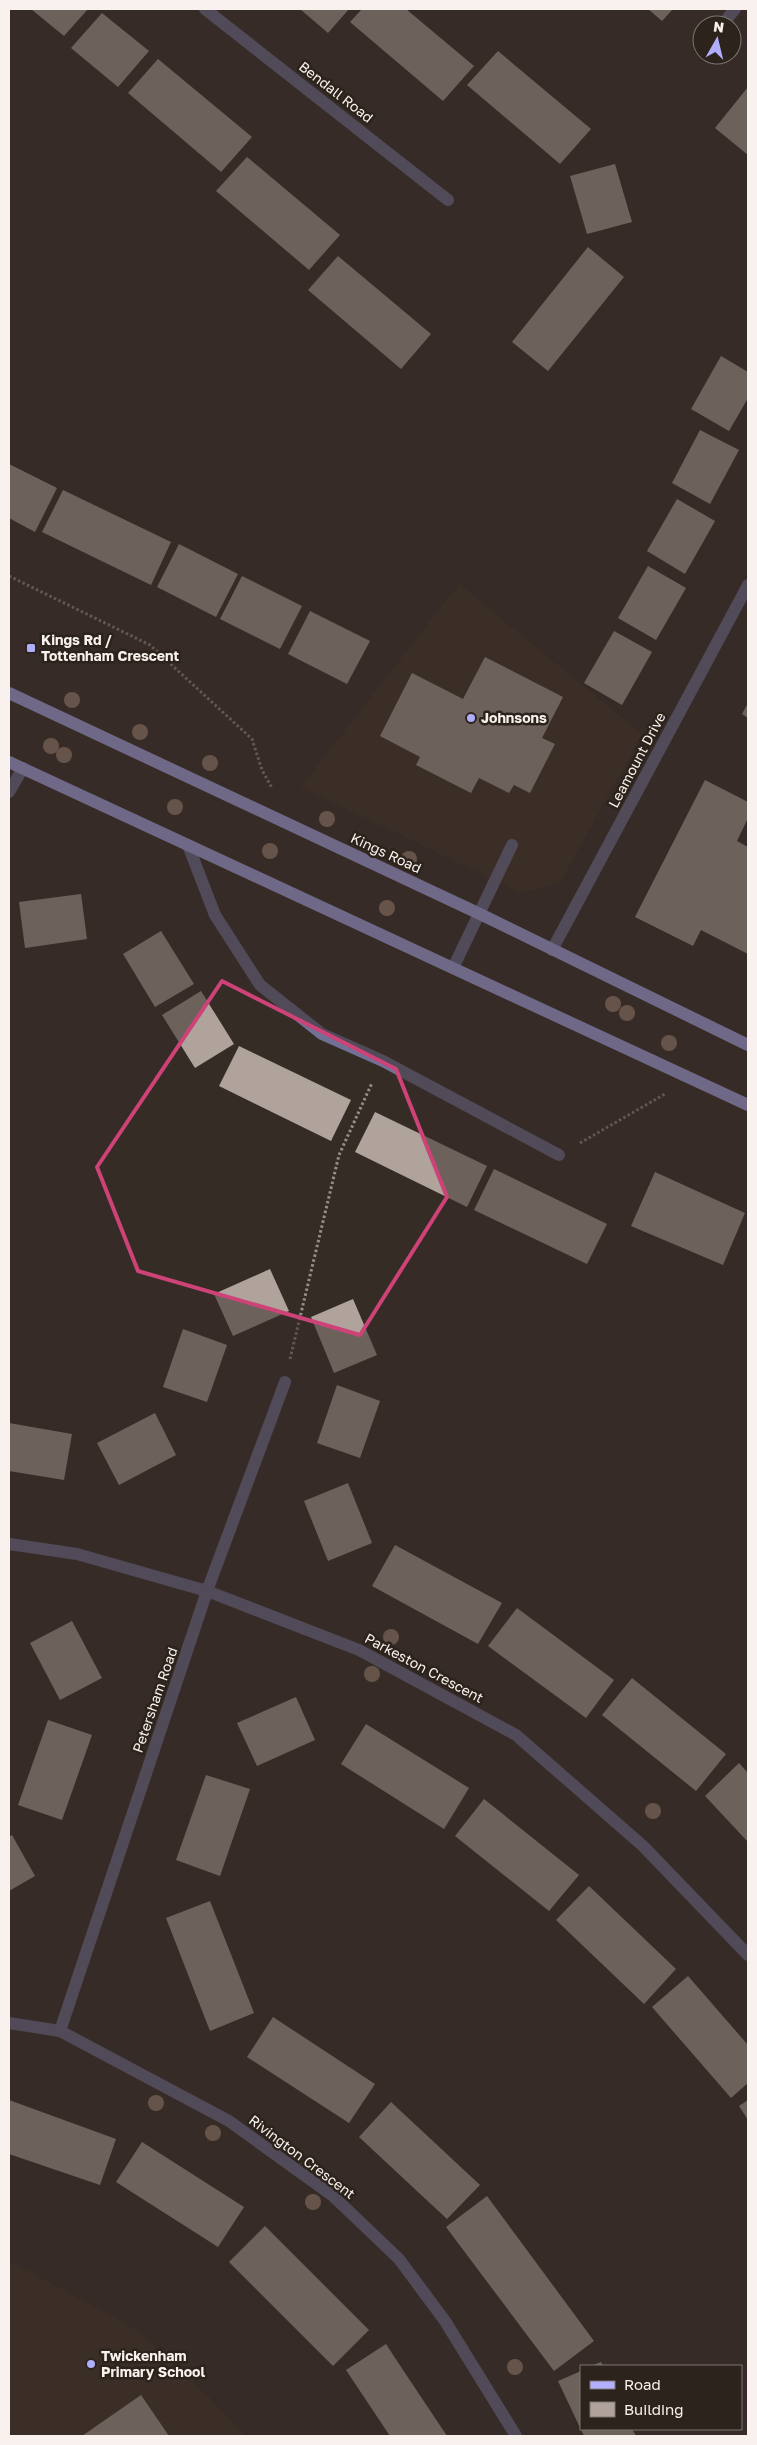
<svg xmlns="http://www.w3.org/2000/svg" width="757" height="2445" font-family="'Golos Text',sans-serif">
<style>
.built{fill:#403126}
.building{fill:#b0a39b}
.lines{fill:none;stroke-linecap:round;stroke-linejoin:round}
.path{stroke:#978e89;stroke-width:3;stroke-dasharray:2.5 2.5;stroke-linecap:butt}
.minor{stroke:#717095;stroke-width:12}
.major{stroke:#b3b1fd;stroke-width:12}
.tree{fill:#a18675}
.marked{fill:none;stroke:#cd4378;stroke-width:4;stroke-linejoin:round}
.poi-dot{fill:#afaefa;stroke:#2c231c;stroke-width:2}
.labels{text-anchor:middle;stroke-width:5;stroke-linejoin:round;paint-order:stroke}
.street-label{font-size:14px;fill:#f8f1ed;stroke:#2c231c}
.poi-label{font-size:14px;font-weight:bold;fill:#f8f1ed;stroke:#2c231c;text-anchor:start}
</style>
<rect width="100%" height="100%" fill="#362c26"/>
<g class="built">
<polygon points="459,584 642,734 560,883 521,893 301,787"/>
<polygon points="9,2263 21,2267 137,2330 210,2398 245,2436 9,2436"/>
</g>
<g class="building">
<polygon points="31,9 88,9 64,36"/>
<polygon points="300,9 349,9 328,33"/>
<polygon points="362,9 406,9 474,66 443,101 350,22"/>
<polygon points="648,9 673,9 662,21"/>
<polygon points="102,13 149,51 118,87 71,48"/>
<polygon points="498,51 591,129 560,164 467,85"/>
<polygon points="158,59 252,137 221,172 128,93"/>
<polygon points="748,87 748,155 715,128"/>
<polygon points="247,157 340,235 309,270 216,191"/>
<polygon points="615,164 632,222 587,234 570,176"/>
<polygon points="588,247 624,277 548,371 512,342"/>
<polygon points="338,256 431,334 401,369 308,290"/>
<polygon points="721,356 748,372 748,398 729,431 691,409"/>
<polygon points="700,430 739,450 710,504 672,483"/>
<polygon points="9,464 57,488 35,532 9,518"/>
<polygon points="63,490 171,542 151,585 42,532"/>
<polygon points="677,499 715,521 685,574 647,551"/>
<polygon points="179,544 238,574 216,617 157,587"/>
<polygon points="648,566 686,588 656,640 618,618"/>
<polygon points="242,576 302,606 280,649 220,619"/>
<polygon points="310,611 370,641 347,684 288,654"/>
<polygon points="614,631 652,652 622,705 584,683"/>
<polygon points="485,657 563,697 542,738 555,744 530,793 514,785 509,793 479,778 471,793 416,765 420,757 380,736 412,673 463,699"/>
<polygon points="748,703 748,718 742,714"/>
<polygon points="705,780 748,802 748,818 737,841 748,847 748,954 701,930 693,946 635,917"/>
<polygon points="81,894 87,939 25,948 19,902"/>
<polygon points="161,931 194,984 155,1007 123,954"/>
<polygon points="201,991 234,1044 195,1068 162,1015"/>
<polygon points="239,1046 351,1100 331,1141 219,1086"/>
<polygon points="375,1112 487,1166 467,1207 355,1152"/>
<polygon points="494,1169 607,1224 587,1264 474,1210"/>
<polygon points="655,1172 745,1213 723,1265 631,1226"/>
<polygon points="270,1269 289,1311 233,1336 214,1294"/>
<polygon points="353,1299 377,1355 334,1373 311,1317"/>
<polygon points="183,1329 227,1345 207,1402 163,1387"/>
<polygon points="337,1385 380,1401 360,1458 317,1443"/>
<polygon points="155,1413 176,1455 119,1485 97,1443"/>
<polygon points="9,1423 72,1434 64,1480 9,1471"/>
<polygon points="348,1483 372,1543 328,1561 304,1501"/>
<polygon points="395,1545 502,1603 478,1644 372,1586"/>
<polygon points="517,1608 614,1680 586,1718 488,1646"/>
<polygon points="72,1621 102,1678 60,1700 30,1643"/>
<polygon points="632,1678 726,1754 696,1791 602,1715"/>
<polygon points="296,1697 315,1740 257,1766 237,1723"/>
<polygon points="48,1720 92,1735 62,1820 18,1805"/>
<polygon points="366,1724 469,1788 444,1829 341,1764"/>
<polygon points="739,1763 748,1773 748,1842 705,1796"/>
<polygon points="206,1775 250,1789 220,1876 176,1860"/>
<polygon points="484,1799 579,1875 549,1911 455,1836"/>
<polygon points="12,1835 35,1876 9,1891 9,1837"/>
<polygon points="589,1886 676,1969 644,2004 556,1920"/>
<polygon points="210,1901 254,2013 210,2031 166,1918"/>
<polygon points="688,1976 748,2045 748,2083 731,2098 652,2007"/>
<polygon points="273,2017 375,2084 349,2123 247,2057"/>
<polygon points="9,2100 116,2139 100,2185 9,2154"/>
<polygon points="748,2100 748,2120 739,2106"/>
<polygon points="391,2102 480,2185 447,2219 359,2137"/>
<polygon points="142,2142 244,2207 218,2247 116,2182"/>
<polygon points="487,2196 594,2341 554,2371 446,2227"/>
<polygon points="265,2226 369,2330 333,2366 229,2262"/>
<polygon points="386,2344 401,2367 447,2436 390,2436 346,2370"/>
<polygon points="601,2362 603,2366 591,2366"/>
<polygon points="581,2371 581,2429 632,2429 636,2436 584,2436 558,2381"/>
<polygon points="141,2395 169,2436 82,2436"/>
</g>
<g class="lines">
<g class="path">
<polyline points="9,576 150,645 252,739 262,770 272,788"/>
<polyline points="580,1143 665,1094"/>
<polyline points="290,1359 339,1155 372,1083"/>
</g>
<g class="minor">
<polyline points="205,9 448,200"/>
<polyline points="722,25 735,9"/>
<polyline points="9,792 23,768"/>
<polyline points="188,845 215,915 260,985 322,1034 383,1061 559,1155"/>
<polyline points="552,950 748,585"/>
<polyline points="453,968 512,845"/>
<polyline points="9,1544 77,1554 207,1591 359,1650 516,1735 643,1846 748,1955"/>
<polyline points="9,2023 60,2031 229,2121 333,2196 399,2259 445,2321 516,2436"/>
<polyline points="60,2031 207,1591 285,1382"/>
</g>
<g class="major">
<polyline points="9,693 480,914 748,1045"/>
<polyline points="9,762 748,1105"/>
</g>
</g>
<g class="tree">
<circle cx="72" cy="700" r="8"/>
<circle cx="140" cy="732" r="8"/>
<circle cx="51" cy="746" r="8"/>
<circle cx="64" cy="755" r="8"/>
<circle cx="210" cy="763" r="8"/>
<circle cx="175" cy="807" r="8"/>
<circle cx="327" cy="819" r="8"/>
<circle cx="270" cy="851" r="8"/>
<circle cx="409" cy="859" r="8"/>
<circle cx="387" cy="908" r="8"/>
<circle cx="613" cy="1004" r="8"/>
<circle cx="627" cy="1013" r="8"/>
<circle cx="669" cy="1043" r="8"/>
<circle cx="391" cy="1637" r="8"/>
<circle cx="372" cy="1674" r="8"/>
<circle cx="653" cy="1811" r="8"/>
<circle cx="156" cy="2103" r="8"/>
<circle cx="213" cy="2133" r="8"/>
<circle cx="313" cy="2202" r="8"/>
<circle cx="515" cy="2367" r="8"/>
</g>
<path d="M0 0H757V2445H0ZM222 981 396 1069 447 1197 360 1335 138 1271 97 1167Z" fill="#362c26" fill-opacity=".55" fill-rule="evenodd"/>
<path class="marked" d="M222 981 396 1069 447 1197 360 1335 138 1271 97 1167Z"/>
<g class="poi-dot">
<rect x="26" y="643" width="10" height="10" rx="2.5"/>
<circle cx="471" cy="718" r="5"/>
<circle cx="91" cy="2364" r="5"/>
</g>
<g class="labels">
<g class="street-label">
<text transform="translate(336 92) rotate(38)" y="5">Bendall Road</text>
<text transform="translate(637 760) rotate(-62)" y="5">Leamount Drive</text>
<text transform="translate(386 853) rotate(25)" y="5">Kings Road</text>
<text transform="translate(424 1668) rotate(28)" y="5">Parkeston Crescent</text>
<text transform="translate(155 1700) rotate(-71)" y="5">Petersham Road</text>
<text transform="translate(302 2157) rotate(37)" y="5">Rivington Crescent</text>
</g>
<g class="poi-label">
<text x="41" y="645">Kings Rd /<tspan x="41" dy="16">Tottenham Crescent</tspan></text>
<text x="481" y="723">Johnsons</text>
<text x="101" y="2361">Twickenham<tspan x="101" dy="16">Primary School</tspan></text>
</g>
</g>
<rect width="757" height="2445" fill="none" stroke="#f8f1ed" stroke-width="20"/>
<rect x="580" y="2365" width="162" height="65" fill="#2c231c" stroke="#7e7570"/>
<rect x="590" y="2381" width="25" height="8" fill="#b3b1fd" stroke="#7e7570"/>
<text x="624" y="2390" font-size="15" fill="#f8f1ed">Road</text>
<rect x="590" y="2402" width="25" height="15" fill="#b0a39b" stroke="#7e7570"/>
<text x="624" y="2415" font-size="15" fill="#f8f1ed">Building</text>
<g transform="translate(717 40) rotate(8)"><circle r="24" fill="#2c231c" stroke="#7e7570"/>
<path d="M0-4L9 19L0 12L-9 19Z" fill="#afaefa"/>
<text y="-8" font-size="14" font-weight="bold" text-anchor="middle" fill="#f8f1ed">N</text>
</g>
</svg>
